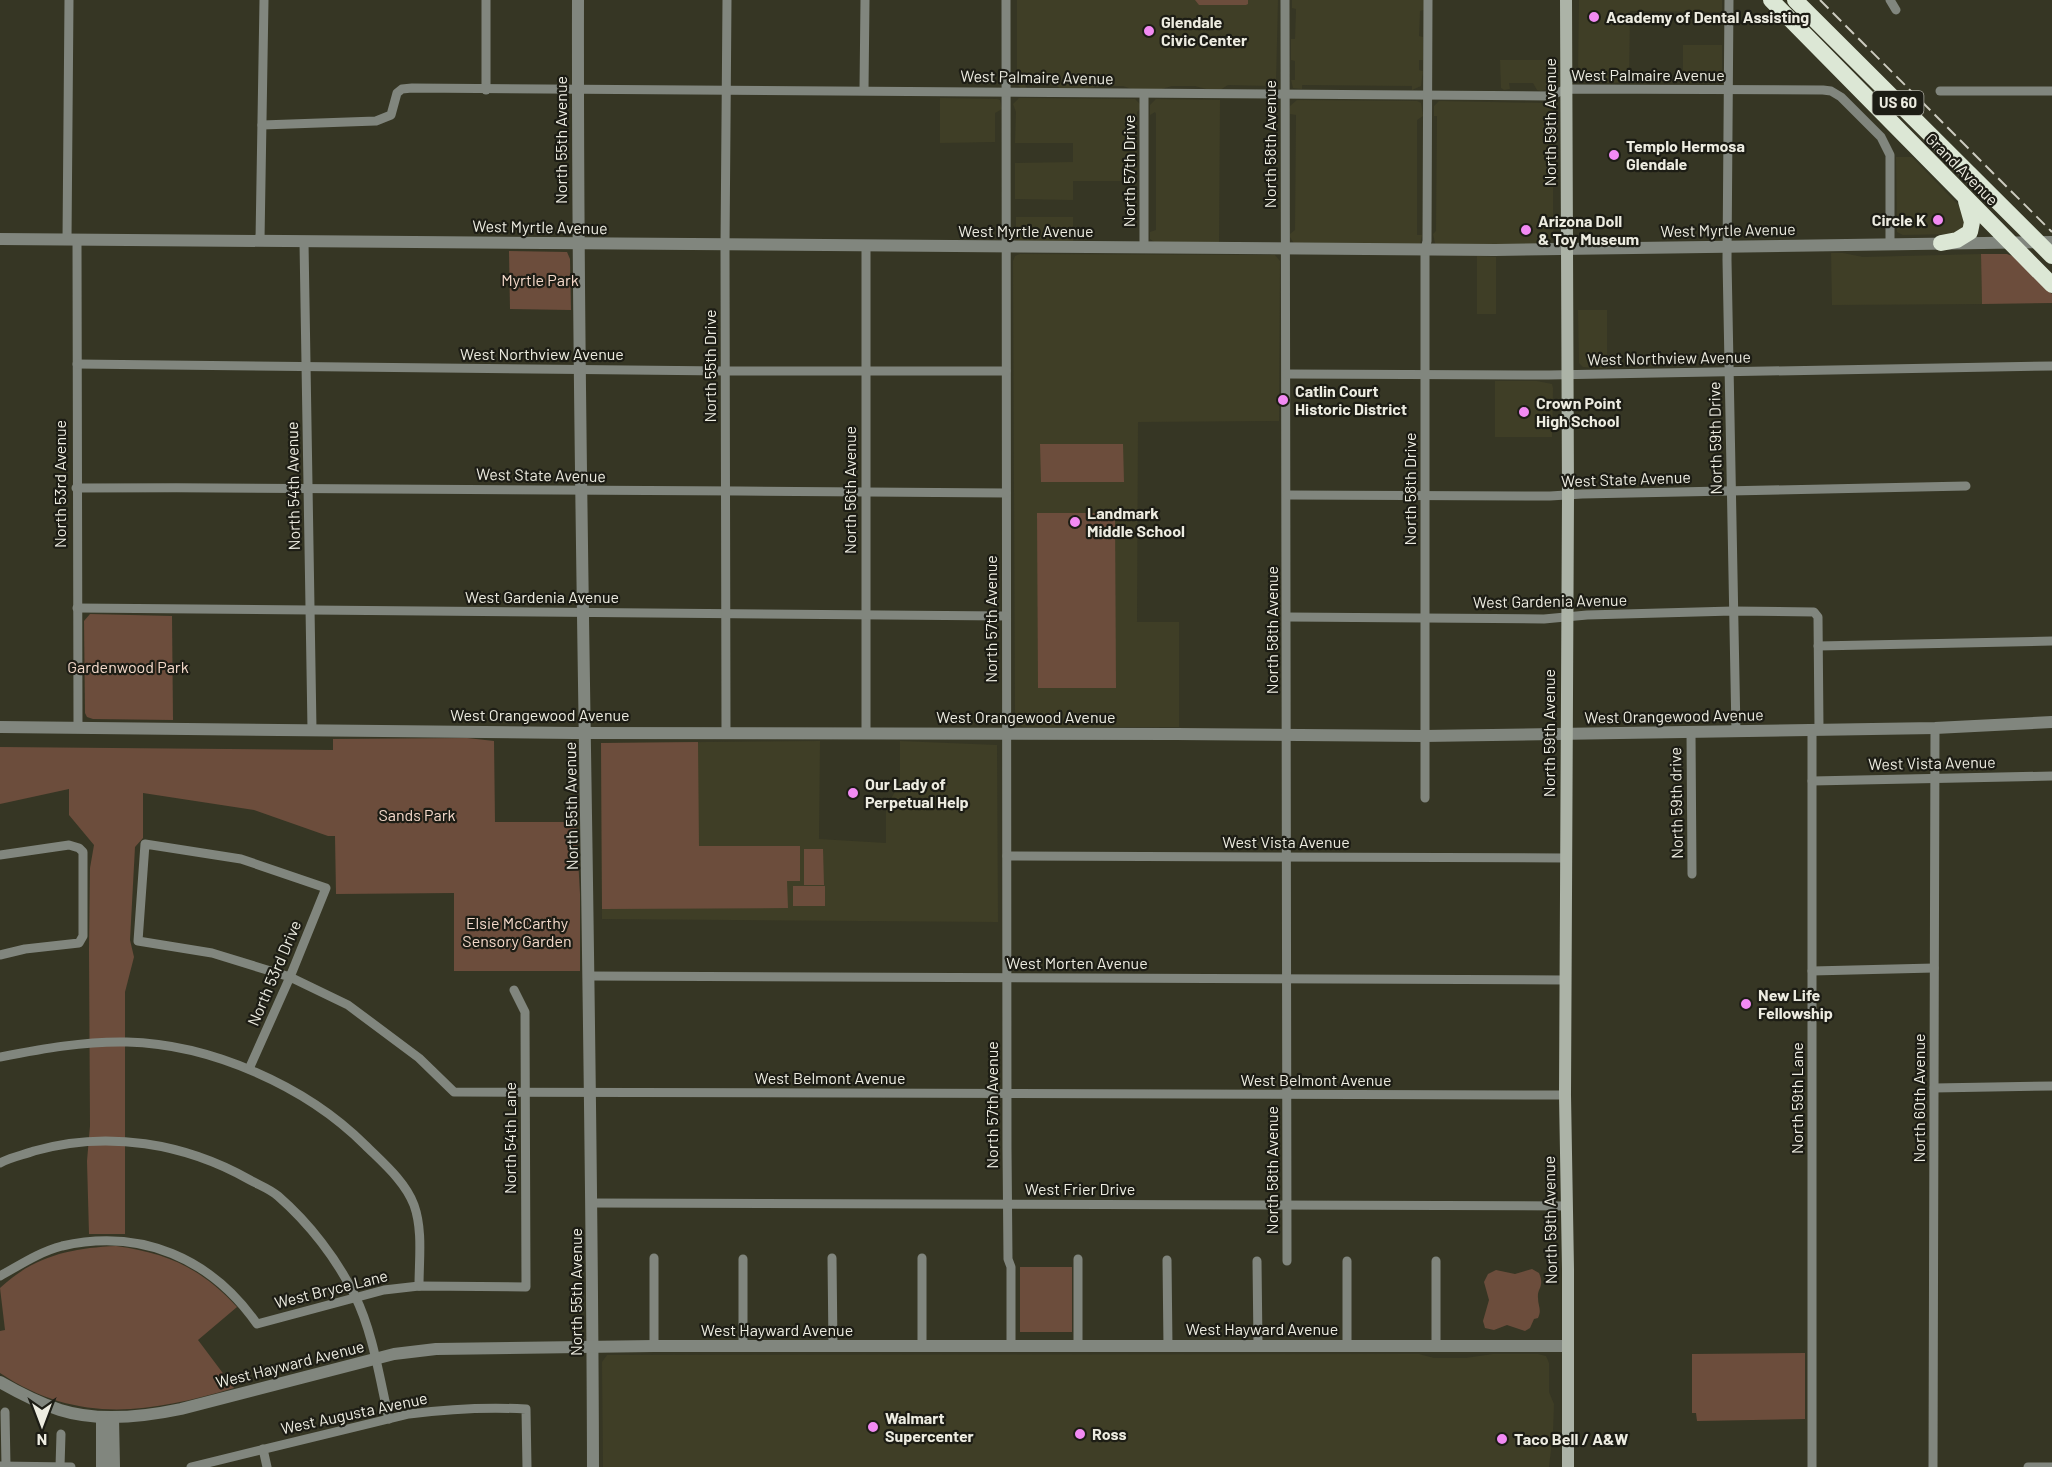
<svg xmlns="http://www.w3.org/2000/svg" width="2052" height="1467" font-family="Barlow,sans-serif">
<style>
.built{fill:#3f3e26}
.green{fill:#6c4d3c}
.lines{fill:none;stroke-linecap:round;stroke-linejoin:round}
.minor{stroke:#81867e;stroke-width:9}
.tertiary{stroke:#81867e;stroke-width:12}
.secondary{stroke:#acb3a7;stroke-width:12}
.trunk{stroke:#dce7d5;stroke-width:16}
.rail{stroke:#cccbbf;stroke-width:2;stroke-dasharray:12 6;stroke-linecap:butt}
.poi-dot{fill:#f28af3;stroke:#1d1d15;stroke-width:2}
.labels{text-anchor:middle;stroke-width:4.5;stroke-linejoin:round;paint-order:stroke}
.shield{fill:#1d1d15;stroke:#afaea4;stroke-width:1.5}
.shield-label{font-size:15px;font-weight:bold;fill:#edece1}
.poi-label{font-size:16px;font-weight:bold;fill:#edece1;stroke:#1d1d15;text-anchor:start}
.street-label{font-size:16px;fill:#edece1;stroke:#1d1d15}
.park-label{font-size:16px;fill:#f5dacb;stroke:#1d1d15}
</style>
<rect width="100%" height="100%" fill="#363624"/>
<g class="built">
<polygon points="1017,0 1278,0 1276,82 1271,86 1228,85 1220,90 1206,89 1195,86 1172,86 1162,89 1132,89 1123,86 1099,86 1088,89 1059,88 1052,80 1021,80 1027,88 1021,88 1017,84"/>
<polygon points="1292,0 1424,0 1424,10 1420,11 1419,36 1423,37 1423,60 1419,60 1419,70 1423,71 1421,86 1412,90 1412,86 1302,85 1302,89 1293,88 1291,80 1295,80 1295,61 1291,60 1291,39 1295,39 1296,9 1292,8"/>
<polygon points="1579,0 1722,0 1722,12 1630,11 1629,82 1606,83 1584,81 1578,74"/>
<polygon points="1683,45 1722,45 1722,76 1719,81 1683,83"/>
<polygon points="1500,60 1554,60 1553,83 1549,88 1541,91 1537,90 1533,83 1509,83 1510,89 1504,90 1501,88"/>
<polygon points="940,98 997,99 1000,100 1002,109 995,113 995,142 940,143"/>
<polygon points="1019,98 1135,99 1140,104 1140,109 1137,112 1136,181 1073,181 1073,200 1015,199 1015,163 1073,162 1073,143 1015,143 1016,112 1013,104"/>
<polygon points="1156,99 1220,100 1219,243 1156,243 1150,239 1150,232 1156,230 1156,114 1155,112 1150,115 1150,105"/>
<polygon points="1297,100 1417,101 1421,103 1423,116 1417,120 1417,235 1422,235 1420,244 1296,244 1293,242 1290,237 1290,234 1295,230 1296,115 1290,114 1290,106"/>
<polygon points="1439,101 1546,103 1551,104 1553,109 1553,235 1550,242 1516,246 1437,245 1435,243 1433,234 1436,231 1437,116 1434,116 1434,106"/>
<polygon points="1896,157 1912,157 1966,213 1969,219 1957,234 1903,235 1897,232"/>
<polygon points="1016,217 1073,217 1073,243 1019,242 1013,237 1013,233 1016,232"/>
<polygon points="1831,253 1843,253 1863,257 1981,254 1982,304 1832,305"/>
<polygon points="1020,254 1275,255 1280,261 1279,421 1138,422 1137,622 1179,622 1179,727 1023,727 1015,721 1013,261 1015,256"/>
<polygon points="1477,256 1496,257 1496,314 1477,314"/>
<polygon points="1578,310 1607,310 1607,369 1583,367 1579,363"/>
<polygon points="1495,381 1537,381 1552,384 1553,388 1552,437 1495,437"/>
<polygon points="820,741 819,839 886,843 886,807 900,783 900,741 997,745 998,922 602,919 601,743"/>
<polygon points="1419,1354 1434,1358 1466,1358 1493,1354 1538,1354 1546,1356 1549,1363 1549,1392 1554,1404 1553,1433 1549,1467 603,1467 602,1362 607,1355"/>
</g>
<g class="green">
<polygon points="1195,0 1248,0 1248,4 1246,5 1199,5"/>
<polygon points="509,251 567,252 570,259 571,310 510,309"/>
<polygon points="1981,254 2007,254 2015,257 2052,294 2052,303 1982,304"/>
<polygon points="1040,444 1123,444 1124,482 1041,482"/>
<polygon points="1115,513 1116,688 1038,688 1037,513"/>
<polygon points="90,614 172,616 173,720 93,719 87,717 85,713 84,621"/>
<polygon points="467,738 494,741 495,822 576,822 580,894 580,971 454,971 454,893 336,894 335,836 328,836 254,810 143,793 143,838 135,847 130,940 134,957 125,992 125,1234 89,1234 87,1161 90,1126 89,950 90,868 94,845 69,815 69,789 0,804 0,747 333,750 333,739"/>
<polygon points="698,742 699,846 800,846 800,881 787,881 788,908 602,909 601,743"/>
<polygon points="804,849 823,849 824,885 804,885"/>
<rect x="793" y="886" width="32" height="20"/>
<path d="M116 1246C168 1253 202 1269 237 1307L198 1340 234 1388C149 1413 78 1425 0 1373V1331L5 1330 0 1288C34 1256 71 1248 116 1246Z"/>
<rect x="1020" y="1267" width="52" height="65"/>
<path d="M1532 1269 1539 1273C1545 1287 1537 1288 1538 1298 1538 1306 1542 1310 1538 1318L1534 1319 1530 1328 1525 1331 1507 1325 1494 1330 1485 1328 1483 1321 1489 1300 1484 1282 1488 1274 1496 1270 1515 1274Z"/>
<polygon points="1805,1353 1805,1419 1697,1421 1696,1413 1692,1413 1692,1354"/>
</g>
<g class="lines">
<g class="minor">
<polyline points="1006,0 1007,1149 1008,1259 1011,1267 1011,1346"/>
<polyline points="1285,0 1287,1261"/>
<polyline points="1729,0 1727,260 1736,732"/>
<polyline points="1890,0 1896,10"/>
<polyline points="486,90 486,0"/>
<polyline points="864,90 865,0"/>
<polyline points="1940,91 2052,91"/>
<polyline points="262,125 376,121 391,115 397,93 402,89 412,88 1550,96 1566,89 1823,90 1831,91 1841,97 1881,137 1890,155 1890,243"/>
<polyline points="67,240 69,0"/>
<polyline points="77,240 78,728"/>
<polyline points="260,240 264,0"/>
<polyline points="304,242 312,729"/>
<polyline points="866,247 866,734"/>
<polyline points="1144,248 1144,94"/>
<polyline points="77,364 725,371 1006,371"/>
<polyline points="1287,374 1549,375 2052,366"/>
<path d="M76 488C386 487 696 491 1006 493"/>
<polyline points="1287,495 1550,496 1582,494 1966,486"/>
<polyline points="77,608 1006,616"/>
<polyline points="1287,617 1544,619 1587,615 1733,611 1814,612 1818,617 1819,729"/>
<polyline points="1818,646 2052,641"/>
<polyline points="726,732 725,246 727,0"/>
<polyline points="1691,732 1692,874"/>
<polyline points="1812,781 2052,776"/>
<polyline points="1425,798 1425,250 1427,241 1428,0"/>
<polyline points="0,855 69,845 79,848 83,852 83,936 79,943 25,949 0,955"/>
<polyline points="1007,856 1565,858"/>
<polyline points="1812,971 1934,968"/>
<polyline points="589,976 1565,980"/>
<path d="M0 1057C42 1049 84 1041 127 1042 211 1044 306 1086 365 1145 382 1162 405 1181 414 1205 423 1230 419 1260 419 1286"/>
<polyline points="249,1069 290,977 326,888 241,859 145,844 138,941 212,953 290,977 348,1005 419,1058 454,1092 1565,1095"/>
<polyline points="1934,1088 2052,1086"/>
<path d="M0 1163C11 1157 23 1155 34 1151 107 1130 185 1143 250 1180 259 1185 270 1189 278 1196 309 1223 337 1259 355 1296 373 1332 380 1381 389 1419"/>
<polyline points="592,1203 1567,1206"/>
<polyline points="654,1258 654,1346"/>
<polyline points="832,1258 833,1347"/>
<polyline points="1167,1260 1168,1346"/>
<polyline points="1257,1261 1258,1346"/>
<polyline points="1347,1261 1347,1346"/>
<path d="M0 1276C20 1265 39 1252 62 1246 141 1228 211 1258 257 1324L384 1290 419 1286 526 1287 525 1012 514 990"/>
<polyline points="922,1346 922,1258"/>
<polyline points="1078,1346 1078,1259"/>
<polyline points="1436,1346 1436,1261"/>
<polyline points="743,1347 743,1259"/>
<polyline points="5,1412 6,1466"/>
<polyline points="263,1449 267,1467"/>
<polyline points="0,1466 71,1467"/>
<polyline points="60,1467 61,1434"/>
<path d="M191 1467 409 1414C448 1409 488 1407 526 1409L527 1467"/>
<polyline points="1812,1467 1812,729"/>
<polyline points="1933,1467 1935,728"/>
<polyline points="2028,1467 2052,1467"/>
</g>
<g class="tertiary">
<path d="M578 0C577 489 592 978 593 1467"/>
<polyline points="0,239 1495,250 2052,242"/>
<polyline points="0,727 574,733 1176,734 1424,736 1935,728 2052,722"/>
<path d="M0 1382C19 1393 39 1403 60 1410 98 1422 143 1417 181 1409L394 1354 436 1349 654 1346H1568"/>
<polyline points="113,1417 114,1467"/>
<polyline points="102,1467 102,1417"/>
</g>
<polyline class="secondary" points="1566,0 1568,495 1565,1095 1568,1269 1568,1467"/>
<g class="trunk">
<polyline points="1771,0 2052,285"/>
<polyline points="1795,0 2052,256"/>
<polyline points="1941,243 1957,240 1970,232 1972,222 1966,201"/>
</g>
<polyline class="rail" points="1820,0 2052,232"/>
</g>
<g class="poi-dot">
<circle cx="1594" cy="17" r="6"/>
<circle cx="1149" cy="31" r="6"/>
<circle cx="1614" cy="155" r="6"/>
<circle cx="1938" cy="220" r="6"/>
<circle cx="1526" cy="230" r="6"/>
<circle cx="1283" cy="400" r="6"/>
<circle cx="1524" cy="412" r="6"/>
<circle cx="1075" cy="522" r="6"/>
<circle cx="853" cy="793" r="6"/>
<circle cx="1746" cy="1004" r="6"/>
<circle cx="873" cy="1427" r="6"/>
<circle cx="1080" cy="1434" r="6"/>
<circle cx="1502" cy="1439" r="6"/>
</g>
<g class="labels">
<rect class="shield" x="1872.5" y="91" width="51" height="24" rx="4.5"/>
<g class="shield-label">
<text x="1898" y="108">US 60</text>
</g>
<g class="poi-label">
<text x="1606" y="23">Academy of Dental Assisting</text>
<text x="1161" y="28">Glendale<tspan x="1161" dy="18">Civic Center</tspan></text>
<text x="1626" y="152">Templo Hermosa<tspan x="1626" dy="18">Glendale</tspan></text>
<text x="1926" y="226" text-anchor="end">Circle K</text>
<text x="1538" y="227">Arizona Doll<tspan x="1538" dy="18">&amp; Toy Museum</tspan></text>
<text x="1295" y="397">Catlin Court<tspan x="1295" dy="18">Historic District</tspan></text>
<text x="1536" y="409">Crown Point<tspan x="1536" dy="18">High School</tspan></text>
<text x="1087" y="519">Landmark<tspan x="1087" dy="18">Middle School</tspan></text>
<text x="865" y="790">Our Lady of<tspan x="865" dy="18">Perpetual Help</tspan></text>
<text x="1758" y="1001">New Life<tspan x="1758" dy="18">Fellowship</tspan></text>
<text x="885" y="1424">Walmart<tspan x="885" dy="18">Supercenter</tspan></text>
<text x="1092" y="1440">Ross</text>
<text x="1514" y="1445">Taco Bell / A&amp;W</text>
</g>
<g class="street-label">
<text x="1648" y="81">West Palmaire Avenue</text>
<text transform="translate(1037 77) rotate(1)" y="6">West Palmaire Avenue</text>
<text transform="translate(1550 122) rotate(-90)" y="6">North 59th Avenue</text>
<text transform="translate(561 140) rotate(-90)" y="6">North 55th Avenue</text>
<text transform="translate(1270 144) rotate(-90)" y="6">North 58th Avenue</text>
<text transform="translate(1962 169) rotate(45)" y="6">Grand Avenue</text>
<text transform="translate(1129 171) rotate(-90)" y="6">North 57th Drive</text>
<text transform="translate(540 227) rotate(1)" y="6">West Myrtle Avenue</text>
<text transform="translate(1728 230) rotate(-1)" y="6">West Myrtle Avenue</text>
<text x="1026" y="237">West Myrtle Avenue</text>
<text x="542" y="360">West Northview Avenue</text>
<text transform="translate(1669 358) rotate(-1)" y="6">West Northview Avenue</text>
<text transform="translate(710 366) rotate(-90)" y="6">North 55th Drive</text>
<text transform="translate(1715 438) rotate(-91)" y="6">North 59th Drive</text>
<text transform="translate(541 475) rotate(1)" y="6">West State Avenue</text>
<text transform="translate(1626 479) rotate(-2)" y="6">West State Avenue</text>
<text transform="translate(60 484) rotate(-90)" y="6">North 53rd Avenue</text>
<text transform="translate(293 486) rotate(-91)" y="6">North 54th Avenue</text>
<text transform="translate(1410 489) rotate(-90)" y="6">North 58th Drive</text>
<text transform="translate(850 490) rotate(-90)" y="6">North 56th Avenue</text>
<text x="542" y="603">West Gardenia Avenue</text>
<text transform="translate(1550 601) rotate(-1)" y="6">West Gardenia Avenue</text>
<text transform="translate(991 619) rotate(-90)" y="6">North 57th Avenue</text>
<text transform="translate(1272 630) rotate(-90)" y="6">North 58th Avenue</text>
<text x="540" y="721">West Orangewood Avenue</text>
<text transform="translate(1674 716) rotate(-1)" y="6">West Orangewood Avenue</text>
<text x="1026" y="723">West Orangewood Avenue</text>
<text transform="translate(1549 733) rotate(-90)" y="6">North 59th Avenue</text>
<text transform="translate(1932 763) rotate(-1)" y="6">West Vista Avenue</text>
<text transform="translate(1676 803) rotate(-91)" y="6">North 59th drive</text>
<text transform="translate(571 806) rotate(-91)" y="6">North 55th Avenue</text>
<text x="1286" y="848">West Vista Avenue</text>
<text x="1077" y="969">West Morten Avenue</text>
<text transform="translate(274 973) rotate(-67)" y="6">North 53rd Drive</text>
<text x="830" y="1084">West Belmont Avenue</text>
<text x="1316" y="1086">West Belmont Avenue</text>
<text transform="translate(1797 1098) rotate(-90)" y="6">North 59th Lane</text>
<text transform="translate(1919 1098) rotate(-90)" y="6">North 60th Avenue</text>
<text transform="translate(992 1105) rotate(-90)" y="6">North 57th Avenue</text>
<text transform="translate(510 1138) rotate(-90)" y="6">North 54th Lane</text>
<text transform="translate(1272 1170) rotate(-90)" y="6">North 58th Avenue</text>
<text x="1080" y="1195">West Frier Drive</text>
<text transform="translate(1550 1220) rotate(-91)" y="6">North 59th Avenue</text>
<text transform="translate(331 1289) rotate(-14)" y="6">West Bryce Lane</text>
<text transform="translate(576 1292) rotate(-90)" y="6">North 55th Avenue</text>
<text x="1262" y="1335">West Hayward Avenue</text>
<text x="777" y="1336">West Hayward Avenue</text>
<text transform="translate(290 1364) rotate(-14)" y="6">West Hayward Avenue</text>
<text transform="translate(354 1413) rotate(-12)" y="6">West Augusta Avenue</text>
</g>
<g class="park-label">
<text x="540" y="286">Myrtle Park</text>
<text x="128" y="673">Gardenwood Park</text>
<text x="417" y="821">Sands Park</text>
<text x="517" y="929">Elsie McCarthy<tspan x="517" dy="18">Sensory Garden</tspan></text>
</g>
</g>
<g transform="translate(42 1425) rotate(180)" stroke="#1d1d15" stroke-width="4.5" paint-order="stroke">
<path d="M0-4.5L10 22L0 15L-10 22Z" fill="#edece1"/>
<text y="-9" font-size="16" font-weight="bold" text-anchor="middle" fill="#edece1">N</text>
</g>
</svg>
